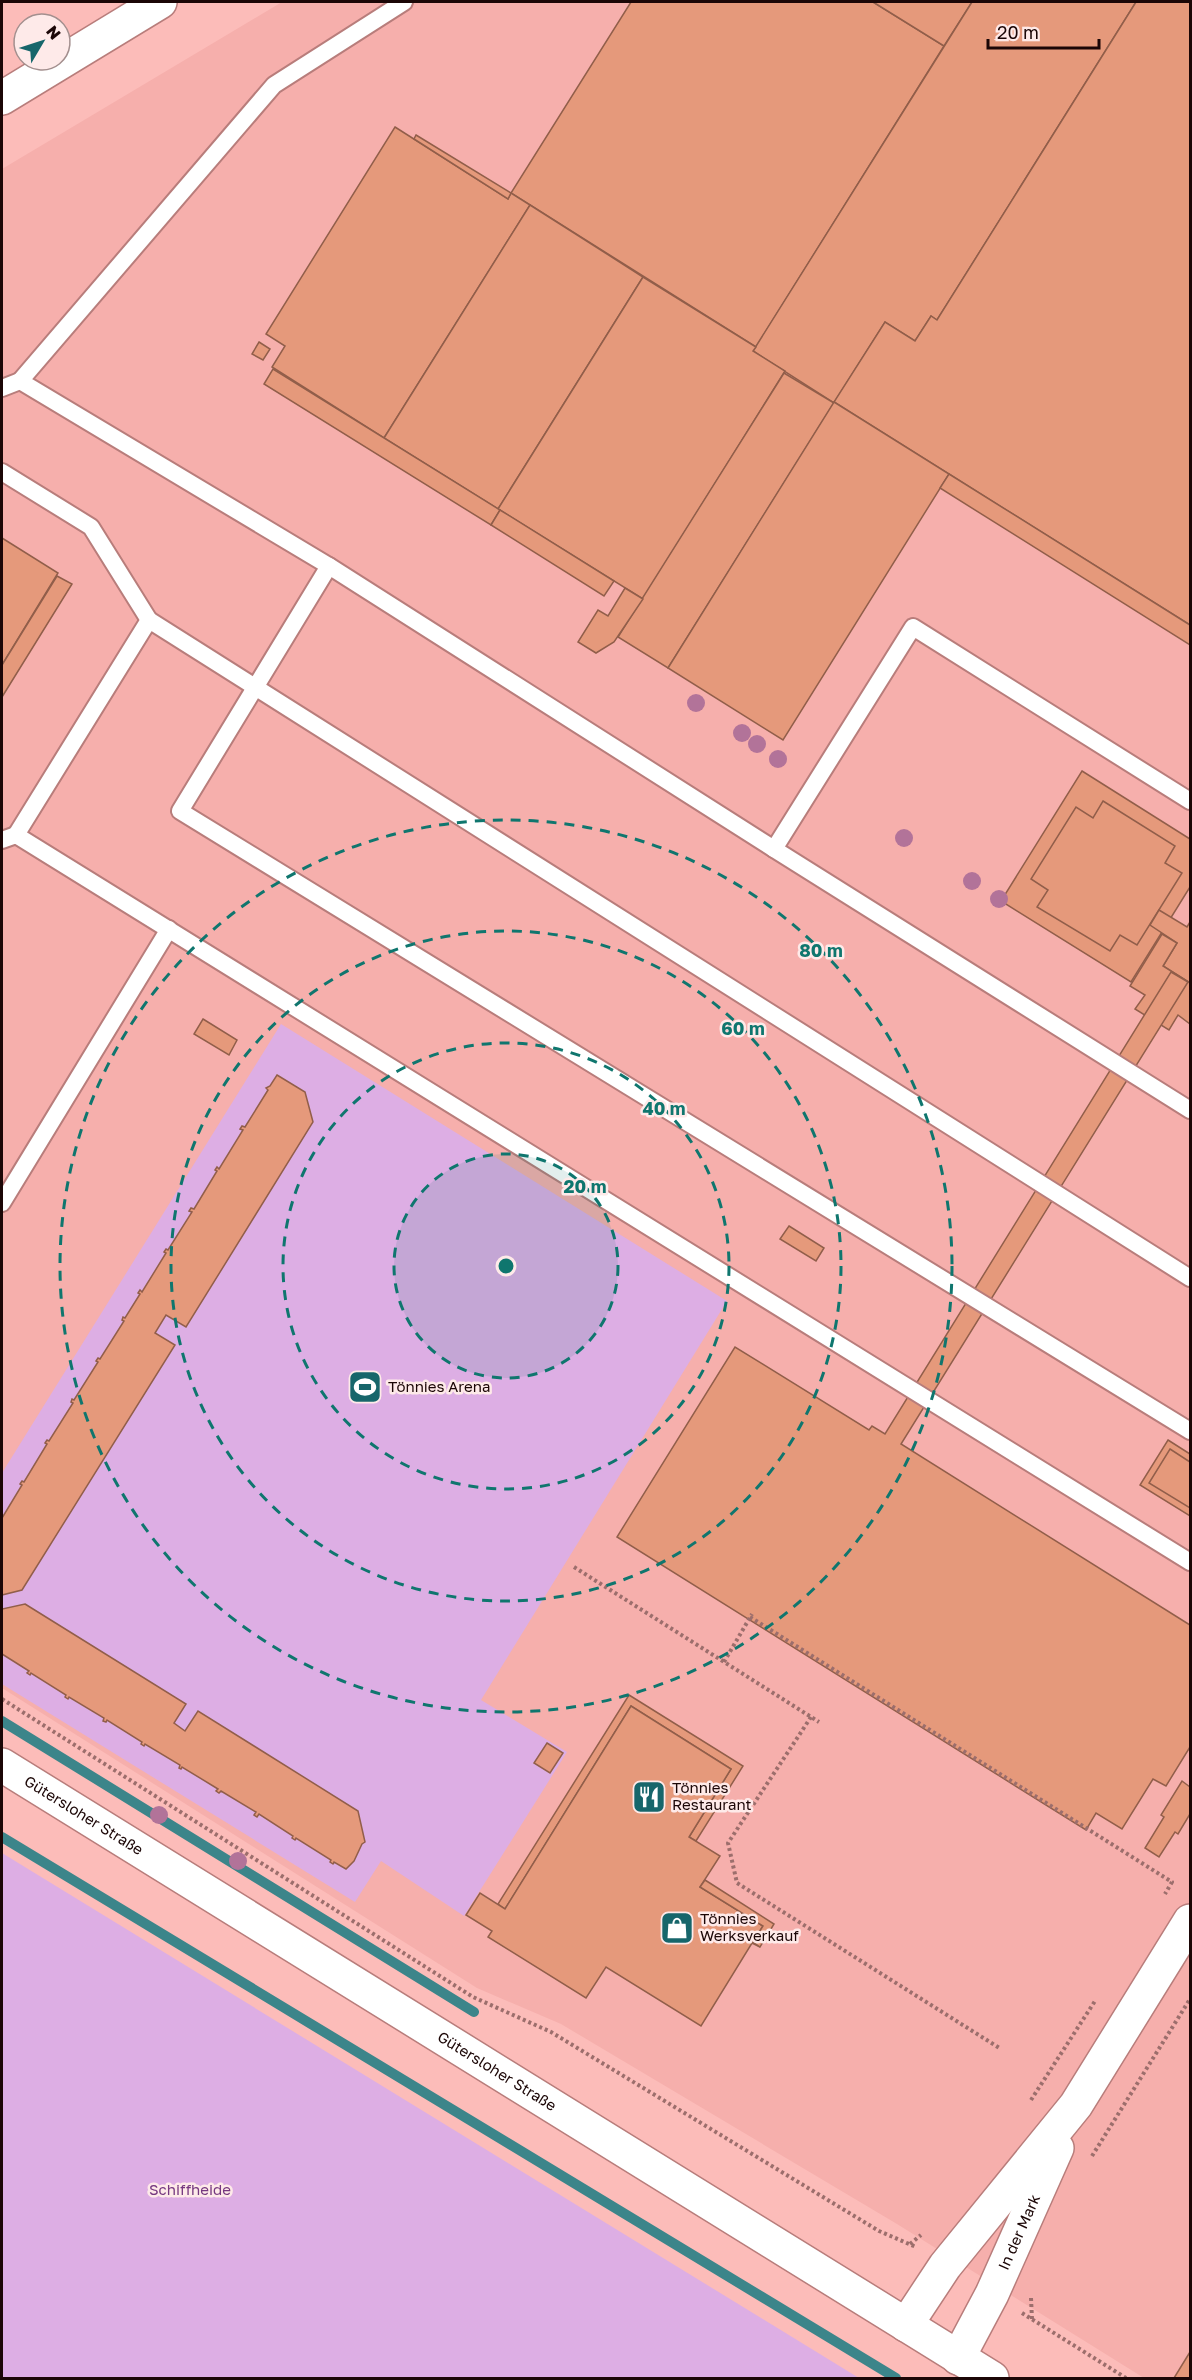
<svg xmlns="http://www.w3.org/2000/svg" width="1192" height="2380" font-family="'Golos Text',sans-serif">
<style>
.built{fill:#f6afac}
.green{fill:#ddaee4}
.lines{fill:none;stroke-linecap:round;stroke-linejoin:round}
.stream{stroke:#3c858a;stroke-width:10}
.building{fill:#e5997b;stroke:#915e4a;stroke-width:1.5}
.service-casing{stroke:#b87d7b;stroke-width:20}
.minor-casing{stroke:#b87d7b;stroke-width:36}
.secondary-casing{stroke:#b87d7b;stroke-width:36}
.path{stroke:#9c6e6c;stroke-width:4;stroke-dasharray:3 3;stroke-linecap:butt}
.service{stroke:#fff;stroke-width:16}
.minor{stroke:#fff;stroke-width:33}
.secondary{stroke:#fff;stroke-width:33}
.tree{fill:#b27399}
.ring{fill:none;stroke:#0f766e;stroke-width:3;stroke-dasharray:10 8}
.labels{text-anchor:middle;stroke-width:5;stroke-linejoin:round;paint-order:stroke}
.poi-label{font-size:15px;fill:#1b0606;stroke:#feeae9;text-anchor:start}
.street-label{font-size:15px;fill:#1b0606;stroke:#feeae9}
.park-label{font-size:15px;fill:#75377f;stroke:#feeae9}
.centre{fill:#0f766e;stroke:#feeae9;stroke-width:3}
.ring-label{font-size:18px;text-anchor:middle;font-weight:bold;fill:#0f766e;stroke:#feeae9;stroke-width:5;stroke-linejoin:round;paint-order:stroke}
</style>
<rect width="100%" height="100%" fill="#fcbcb9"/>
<polygon class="built" points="282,2 1190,2 1190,2378 1144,2378 897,2224 561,2024 477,1988 2,1688 2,169"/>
<g class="green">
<polygon points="281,1024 727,1301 481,1700 567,1752 464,1916 381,1861 355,1902 2,1684 2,1473"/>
<polygon points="2,1853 859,2378 2,2378"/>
</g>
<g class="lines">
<g class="stream">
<polyline points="2,1721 474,2012"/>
<polyline points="2,1837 896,2378"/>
</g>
</g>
<g class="building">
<polygon points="631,2 873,2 944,46 756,347 511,193"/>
<polygon points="873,2 972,2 944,46"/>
<polygon points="972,2 1136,2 937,320 931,316 915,341 885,322 834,403 753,351"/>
<polygon points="1136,2 1190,2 1190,625 834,402 885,322 915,341 931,316 937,320"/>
<polygon points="395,127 508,199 511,193 530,205 384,438 272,367 285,346 266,334"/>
<polygon points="416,135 511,193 508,199 414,139"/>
<polygon points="530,205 643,277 498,509 384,438"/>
<polygon points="643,277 756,347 753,351 785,371 643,599 498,509"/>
<polygon points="259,342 270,349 263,360 252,354"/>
<polygon points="273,369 500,510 491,525 264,384"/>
<polygon points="784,373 834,403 668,668 618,637"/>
<polygon points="834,402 949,474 783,740 668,668"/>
<polygon points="949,474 1190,625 1190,645 940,488"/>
<polygon points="500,510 614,581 604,596 491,525"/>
<polygon points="2,538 58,573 2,665"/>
<polygon points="57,576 72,584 2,697 2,665"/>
<polygon points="625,588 643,599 614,642 596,653 578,642 598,610 608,616"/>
<polygon points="1082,771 1190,839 1190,887 1131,982 1001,901"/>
<polygon points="1103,801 1175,846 1165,863 1182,873 1137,945 1120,935 1110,951 1037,907 1048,890 1031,879 1076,807 1093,818"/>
<polygon points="1159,910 1187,927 1190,922 1190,983 1163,966 1177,943 1150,925"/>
<polygon points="1162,934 1177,943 1163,966 1190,983 1190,1024 1178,1015 1169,1030 1135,1009 1145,995 1130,986"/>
<polygon points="1171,972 1188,982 901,1444 1190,1625 1190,1747 1166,1786 1153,1779 1122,1829 1096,1813 1086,1830 617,1537 735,1347 869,1430 872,1426 885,1434"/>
<polygon points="203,1019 237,1040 229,1055 194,1034"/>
<polygon points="277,1075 305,1092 313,1122 186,1327 166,1315 155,1333 175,1345 22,1590 2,1595 2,1518 22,1485 20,1484 22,1481 24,1482 47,1444 45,1443 47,1440 49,1441 73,1403 71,1402 72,1399 74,1400 98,1362 96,1361 98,1358 100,1359 124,1321 122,1320 123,1317 125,1318 140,1294 138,1293 140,1290 142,1292 166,1253 164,1252 166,1249 168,1250 192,1212 189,1211 191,1208 194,1209 217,1171 215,1170 217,1167 219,1169 243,1130 240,1129 242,1126 245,1127 268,1090 266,1088 270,1086"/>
<polygon points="789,1226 824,1248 816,1261 780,1239"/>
<polygon points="1168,1440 1190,1454 1190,1516 1140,1485"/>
<polygon points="1170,1449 1190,1462 1190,1508 1149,1483"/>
<polygon points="25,1604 186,1704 174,1723 185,1731 198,1711 358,1811 365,1842 362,1844 354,1861 346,1869 334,1862 333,1864 330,1862 331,1860 296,1838 295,1840 292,1838 293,1836 259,1814 257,1817 254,1815 256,1812 221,1791 219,1793 216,1791 218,1789 182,1767 181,1769 179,1768 180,1765 145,1744 144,1746 141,1744 142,1742 107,1720 106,1722 103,1721 104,1718 69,1697 68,1699 65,1697 66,1695 31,1673 30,1675 27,1673 29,1671 2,1654 2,1609"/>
<polygon points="629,1695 743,1766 696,1841 689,1837 731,1769 631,1706 505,1909 498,1904"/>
<polygon points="631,1706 731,1769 689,1837 720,1856 700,1887 763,1926 753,1942 760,1947 752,1943 701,2026 606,1967 586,1998 488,1937 492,1931 466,1915 480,1893 505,1909"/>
<polygon points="547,1743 563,1753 550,1773 534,1763"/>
<polygon points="1182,1781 1190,1787 1190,1814 1178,1834 1175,1832 1159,1857 1145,1848 1164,1817 1161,1815"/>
<polygon points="705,1880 774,1924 760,1947 753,1942 763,1926 700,1887"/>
<polygon points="1190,2352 1190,2378 1174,2378"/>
</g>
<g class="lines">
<defs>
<g id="service">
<polyline points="404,2 274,85 20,381 329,566 774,849 1190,1110"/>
<polyline points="2,388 20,381"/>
<polyline points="2,472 91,527 149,620"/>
<polyline points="329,566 180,811 1190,1431"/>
<polyline points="16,835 149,620 1190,1278"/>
<polyline points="2,840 16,835 1190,1562"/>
<polyline points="774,849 913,627 1190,801"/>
<polyline points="2,1203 169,929"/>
</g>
<g id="minor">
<polyline points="2,98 160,2"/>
<polyline points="906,2325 945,2266 1076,2105 1190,1921"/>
<path id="s1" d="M958 2358 992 2294 1057 2148"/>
</g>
<g id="secondary">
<path id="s2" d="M2 1765 992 2378"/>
</g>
</defs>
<use href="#service" class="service-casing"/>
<use href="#minor" class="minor-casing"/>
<use href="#secondary" class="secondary-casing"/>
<g class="path">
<polyline points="574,1567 819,1722"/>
<polyline points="750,1617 1172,1882 1165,1894"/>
<polyline points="724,1662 752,1614"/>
<polyline points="2,1699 473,1997 551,2032 879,2231 916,2247"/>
<polyline points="811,1717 728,1843 737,1883 1001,2049"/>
<polyline points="1031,2100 1095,2001"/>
<polyline points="1092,2156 1190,1999"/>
<polyline points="910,2244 921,2235"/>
<polyline points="1031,2298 1032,2319"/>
<polyline points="1022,2313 1126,2378"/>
</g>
<use href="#service" class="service"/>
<use href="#minor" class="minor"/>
<use href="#secondary" class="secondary"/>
</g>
<g class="tree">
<circle cx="696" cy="703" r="9"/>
<circle cx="742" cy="733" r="9"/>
<circle cx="757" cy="744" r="9"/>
<circle cx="778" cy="759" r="9"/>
<circle cx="904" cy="838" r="9"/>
<circle cx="972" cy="881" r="9"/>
<circle cx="999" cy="899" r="9"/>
<circle cx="159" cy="1815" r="9"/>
<circle cx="238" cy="1861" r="9"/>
</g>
<circle cx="506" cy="1266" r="112" fill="#0f766e" fill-opacity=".12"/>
<g class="ring">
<circle cx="506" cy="1266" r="112"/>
<circle cx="506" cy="1266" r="223"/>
<circle cx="506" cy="1266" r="335"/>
<circle cx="506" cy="1266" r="446"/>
</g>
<defs>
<symbol id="stadium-square" viewBox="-11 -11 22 22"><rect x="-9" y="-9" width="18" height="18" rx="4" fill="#17666b" stroke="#feeae9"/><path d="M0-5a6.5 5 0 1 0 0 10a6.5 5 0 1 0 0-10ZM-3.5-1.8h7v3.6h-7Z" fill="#fff"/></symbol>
<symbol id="restaurant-square" viewBox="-11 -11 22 22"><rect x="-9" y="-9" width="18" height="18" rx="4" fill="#17666b" stroke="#feeae9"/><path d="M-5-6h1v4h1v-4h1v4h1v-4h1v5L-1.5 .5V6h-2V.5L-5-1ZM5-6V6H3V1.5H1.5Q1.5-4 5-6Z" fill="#fff"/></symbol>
<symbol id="shop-square" viewBox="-11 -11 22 22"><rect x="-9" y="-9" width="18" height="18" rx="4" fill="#17666b" stroke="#feeae9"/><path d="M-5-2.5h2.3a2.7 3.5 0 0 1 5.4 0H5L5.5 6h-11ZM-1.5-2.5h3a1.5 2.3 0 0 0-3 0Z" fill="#fff"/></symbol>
</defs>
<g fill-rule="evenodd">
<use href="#stadium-square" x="346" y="1368" width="38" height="38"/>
<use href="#restaurant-square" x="630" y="1778" width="38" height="38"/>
<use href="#shop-square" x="658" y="1909" width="38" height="38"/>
</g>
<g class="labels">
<g class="poi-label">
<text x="388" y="1392">Tönnies Arena</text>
<text x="672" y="1793">Tönnies<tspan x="672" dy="17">Restaurant</tspan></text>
<text x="700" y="1924">Tönnies<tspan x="700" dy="17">Werksverkauf</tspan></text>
</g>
<g class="street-label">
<text dy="5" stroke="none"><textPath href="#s2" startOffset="96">Gütersloher Straße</textPath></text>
<text dy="5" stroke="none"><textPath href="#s2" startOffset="582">Gütersloher Straße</textPath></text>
<text dy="5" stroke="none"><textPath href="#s1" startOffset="140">In der Mark</textPath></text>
</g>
<g class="park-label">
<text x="190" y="2195">Schiffheide</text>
</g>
</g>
<circle cx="506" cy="1266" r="9" class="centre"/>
<g class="ring-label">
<text x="821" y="957">80 m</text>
<text x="743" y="1035">60 m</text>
<text x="664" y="1115">40 m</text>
<text x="585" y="1193">20 m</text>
</g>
<rect width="1192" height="2380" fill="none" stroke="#1b0606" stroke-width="6"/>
<g transform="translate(42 42) rotate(51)"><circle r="28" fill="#feeae9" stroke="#a38f8e" stroke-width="1.5"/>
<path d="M0-4.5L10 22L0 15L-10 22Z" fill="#17666b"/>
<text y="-9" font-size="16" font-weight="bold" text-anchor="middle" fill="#1b0606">N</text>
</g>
<path d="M988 39v9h111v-9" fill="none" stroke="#1b0606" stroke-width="3"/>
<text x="997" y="39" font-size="18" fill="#1b0606" stroke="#feeae9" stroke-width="4.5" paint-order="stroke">20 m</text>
</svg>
